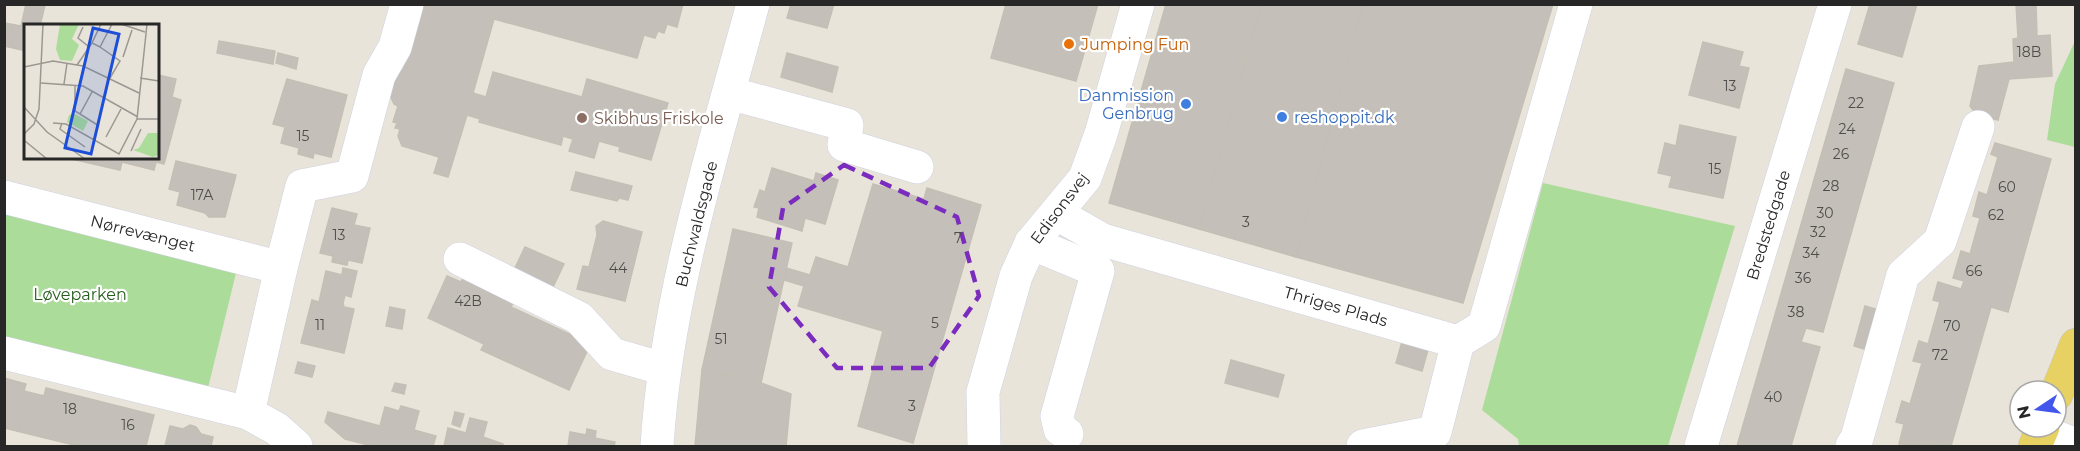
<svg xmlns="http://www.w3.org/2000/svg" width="2080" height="451" font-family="Montserrat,sans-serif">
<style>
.green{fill:#abdc99}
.building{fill:#c4c0b9;stroke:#c4bfb4;stroke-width:1.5}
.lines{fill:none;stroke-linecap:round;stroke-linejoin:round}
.minor-casing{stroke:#cfd1e0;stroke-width:34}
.major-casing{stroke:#c3c3c3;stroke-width:34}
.minor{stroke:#fff;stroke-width:33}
.major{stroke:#e6d162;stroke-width:33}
.marked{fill:none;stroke:#7b2cbf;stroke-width:4.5;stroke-dasharray:12 8;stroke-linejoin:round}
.food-dot{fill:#e8710a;stroke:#fff;stroke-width:2}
.shop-dot{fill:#3f7fe0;stroke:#fff;stroke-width:2}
.education-dot{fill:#8d6e63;stroke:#fff;stroke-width:2}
.labels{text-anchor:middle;stroke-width:4.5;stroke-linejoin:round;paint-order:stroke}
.number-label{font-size:14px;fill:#4e4d4c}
.food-label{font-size:16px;fill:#c56008;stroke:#fff;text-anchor:start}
.shop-label{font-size:16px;fill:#366cbe;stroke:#fff;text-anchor:end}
.education-label{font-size:16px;fill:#785e54;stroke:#fff;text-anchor:start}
.street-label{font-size:16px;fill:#272727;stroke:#fff}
.park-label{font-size:16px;fill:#265e1e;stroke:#fff}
.inset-road{fill:none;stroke:#9b9892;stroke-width:1.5}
.view{fill:#1d4ed8;fill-opacity:0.15;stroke:#1d4ed8;stroke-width:3}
.inset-edge{fill:none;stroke:#272727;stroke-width:3}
</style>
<rect width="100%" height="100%" fill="#e9e4da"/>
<g class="green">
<polygon points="2075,41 2075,147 2047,140 2055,84"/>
<polygon points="1543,183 1735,226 1668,446 1519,446 1518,439 1482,410"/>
<polygon points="5,214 237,269 208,388 5,339"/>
</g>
<g class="building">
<polygon points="26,4 45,5 40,26 26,26 26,51 4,46 4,23 21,26"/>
<polygon points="422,4 683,4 677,27 667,24 664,33 658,31 655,38 644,35 637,58 494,19 473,93 486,97 493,72 582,97 587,79 668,103 651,160 619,151 620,147 599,141 594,158 569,151 573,139 563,136 561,145 479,122 480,119 467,115 448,177 434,173 439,157 402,146 398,136 400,129 395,128 397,123 393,122 398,106 394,104 387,89 394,67 403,70"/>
<polygon points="791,4 834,4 827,28 787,18"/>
<polygon points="1006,4 1098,4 1076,81 991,58"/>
<polygon points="1166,4 1262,4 1199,229 1109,203"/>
<polygon points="1262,4 1363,4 1296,257 1199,229"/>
<polygon points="1363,4 1553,4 1463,303 1296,257"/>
<polygon points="1870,4 1917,4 1902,57 1858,44"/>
<polygon points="2016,4 2036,4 2037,36 2050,35 2052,76 2009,79 1998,120 1977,115 1970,106 1979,66 2014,62 2013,39 2018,38"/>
<polygon points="219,41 275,51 273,64 217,53"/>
<polygon points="1703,42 1743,52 1739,66 1749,68 1739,108 1689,95"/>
<polygon points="278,53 298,58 296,69 276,63"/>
<polygon points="787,53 838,67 832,92 781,77"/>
<polygon points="1846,69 1894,83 1823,332 1806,328 1801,342 1820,347 1791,446 1737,446"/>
<polygon points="158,75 176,79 172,97 181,100 164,164 156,162 154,170 122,162 120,170 67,158 158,158"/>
<polygon points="287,79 347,95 331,157 314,153 313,158 298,154 299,148 281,143 285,127 273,124"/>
<polygon points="1680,125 1736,137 1723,198 1669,187 1672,176 1658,173 1665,143 1676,146"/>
<polygon points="1995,143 2051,159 2008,312 1991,307 1951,446 1899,444 1904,424 1896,422 1902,401 1910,404 1922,363 1913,361 1919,341 1928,344 1940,302 1933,300 1938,282 1961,289 1964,281 1953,278 1961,251 1970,254 1980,218 1973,216 1979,192 1987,195 1998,157 1991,154"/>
<polygon points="176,161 236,175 225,217 209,217 205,213 177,205 180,192 169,189"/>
<polygon points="772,168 814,181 816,173 838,180 825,224 805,218 802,231 757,217 759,208 754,207 760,190 765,192"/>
<polygon points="576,172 632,186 628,200 619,198 617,201 571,190"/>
<polygon points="873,184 924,199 927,188 981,205 913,443 858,426 883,331 798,306 804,286 784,280 786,268 810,275 816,257 848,267"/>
<polygon points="332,208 357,214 354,225 370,228 362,263 348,260 347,265 332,262 333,256 320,253"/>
<polygon points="603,221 642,232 625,301 577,289 583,266 589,267 597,235 596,226"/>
<polygon points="733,229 792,243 761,383 702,370"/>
<polygon points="525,247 564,264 553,287 514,270"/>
<polygon points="343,268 357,271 351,297 345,295 343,303 344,307 354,309 344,353 301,343 312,300 319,302 326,271 342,275"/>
<polygon points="447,276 461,282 463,278 514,301 511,307 580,339 589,347 569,390 481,350 484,344 428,318"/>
<polygon points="1865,306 1879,310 1868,350 1854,346"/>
<polygon points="390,307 405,310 402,329 386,326"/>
<polygon points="1403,338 1429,346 1422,371 1396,363"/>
<polygon points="1231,360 1284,375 1278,397 1225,383"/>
<polygon points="298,362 315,366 312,377 295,373"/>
<polygon points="702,370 761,383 791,394 786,446 695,446"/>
<polygon points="4,378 26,384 24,391 44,396 46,388 154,415 146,446 78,446 4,428"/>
<polygon points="395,383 406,385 404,394 392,391"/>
<polygon points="401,406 419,411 414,430 436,436 433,446 372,446 345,439 325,422 328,412 380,426 385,407 399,411"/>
<polygon points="455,412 464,414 460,427 452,424"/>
<polygon points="470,418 487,422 483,437 503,444 502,446 444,446 448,428 466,433"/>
<polygon points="190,425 196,427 201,434 213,437 211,446 165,446 170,426 183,429"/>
<polygon points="587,429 596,431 595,438 615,442 614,446 568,446 570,432 586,435"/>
</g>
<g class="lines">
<defs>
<g id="minor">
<polyline points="729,93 847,125 844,145 917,167"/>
<polyline points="4,197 281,268 248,413 4,353"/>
<polyline points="1057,214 1103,240 1458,342 1435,432 1363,446"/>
<polyline points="1031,243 1098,271 1057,416 1060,429 1067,434"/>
<polyline points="460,259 579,318 612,354 664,369"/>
<polyline points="281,268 302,186 352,176 379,75 395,47 407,4"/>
<polyline points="1458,342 1484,326 1576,4"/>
<polyline points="248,413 277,429 296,446"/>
<polyline points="2041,431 2076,445"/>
<path d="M657 446C666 299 714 147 753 4"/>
<polyline points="984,446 983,392 1016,276 1031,243 1085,178 1101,134 1138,4"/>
<polyline points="1701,446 1835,4"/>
<polyline points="1852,446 1857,438 1903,275 1940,241 1978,127"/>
</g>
<g id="major">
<polyline points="2056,395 2076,345"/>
<polyline points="2035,446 2043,427"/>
</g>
</defs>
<use href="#minor" class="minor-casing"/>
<use href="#major" class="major-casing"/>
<use href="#minor" class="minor"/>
<use href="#major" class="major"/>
</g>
<path class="marked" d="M844 165 957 217 979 296 929 368H837L769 287 783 208Z"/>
<circle class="food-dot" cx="1069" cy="44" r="6"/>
<g class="shop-dot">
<circle cx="1186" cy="104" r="6"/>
<circle cx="1282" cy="117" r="6"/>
</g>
<circle class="education-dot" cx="582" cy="118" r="6"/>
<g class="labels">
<g class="number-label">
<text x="2029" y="57">18B</text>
<text x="1730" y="91">13</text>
<text x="1856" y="108">22</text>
<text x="1847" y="134">24</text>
<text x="303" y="141">15</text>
<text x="1841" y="159">26</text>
<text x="1715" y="174">15</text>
<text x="1831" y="191">28</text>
<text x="2007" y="192">60</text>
<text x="202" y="200">17A</text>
<text x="1825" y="218">30</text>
<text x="1996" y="220">62</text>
<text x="1246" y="227">3</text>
<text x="1818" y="237">32</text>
<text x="339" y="240">13</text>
<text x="958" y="243">7</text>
<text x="1811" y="258">34</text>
<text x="618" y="273">44</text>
<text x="1974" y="276">66</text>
<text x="1803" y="283">36</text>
<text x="468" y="306">42B</text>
<text x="1796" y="317">38</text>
<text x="935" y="328">5</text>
<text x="320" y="330">11</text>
<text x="1952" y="331">70</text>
<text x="721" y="344">51</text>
<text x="1940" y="360">72</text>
<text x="1773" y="402">40</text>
<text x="912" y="411">3</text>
<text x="70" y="414">18</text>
<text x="128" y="430">16</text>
</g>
<g class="food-label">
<text x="1081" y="50">Jumping Fun</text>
</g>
<g class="shop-label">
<text x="1174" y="101">Danmission<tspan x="1174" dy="18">Genbrug</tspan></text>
<text x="1294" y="123" text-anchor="start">reshoppit.dk</text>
</g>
<g class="education-label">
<text x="594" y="124">Skibhus Friskole</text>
</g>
<g class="street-label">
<text transform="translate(1059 208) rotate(-53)" y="6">Edisonsvej</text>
<text transform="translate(696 224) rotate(-76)" y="6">Buchwaldsgade</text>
<text transform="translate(1768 225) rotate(-73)" y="6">Bredstedgade</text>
<text transform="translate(143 233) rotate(14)" y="6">Nørrevænget</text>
<text transform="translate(1336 306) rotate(16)" y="6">Thriges Plads</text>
</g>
<g class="park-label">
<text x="80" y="300">Løveparken</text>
</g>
</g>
<g transform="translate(24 24)">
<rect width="135" height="135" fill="#e9e4da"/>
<path d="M36 0H55L48 15 55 21 48 37 36 36 32 25ZM51 90 64 97 59 107 43 98 45 91ZM124 109H135V131L129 133 109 126 115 124Z" fill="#abdc99"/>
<path class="inset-road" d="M77 0 68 19 76 23 88 0M97 0 121 8M59 3 54 14 64 22M76 23 96 37 86 54M99 33 108 6M53 41 68 19M0 43 29 37 59 42 115 69M116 54 135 57M17 59 59 62 114 93M40 60 43 39M51 61V87L56 90 68 68M0 83 23 108 61 135M56 90 75 102M113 95H135M29 99 42 100 95 130 113 95 123 0M38 99 36 105 61 123M0 110 10 100 15 85 19 0M82 113 97 85M1 117 23 135M107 127 117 105"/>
<path class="view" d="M69 4 95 10 67 130 41 124Z"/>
<rect width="135" height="135" class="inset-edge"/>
</g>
<rect width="2080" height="451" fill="none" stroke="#272727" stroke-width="12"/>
<g transform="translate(2038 409) rotate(257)"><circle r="28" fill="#ffffff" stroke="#a9a9a9" stroke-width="1.5"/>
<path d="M0-4.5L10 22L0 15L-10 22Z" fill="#4356ec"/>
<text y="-9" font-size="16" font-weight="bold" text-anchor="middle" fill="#272727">N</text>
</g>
</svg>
